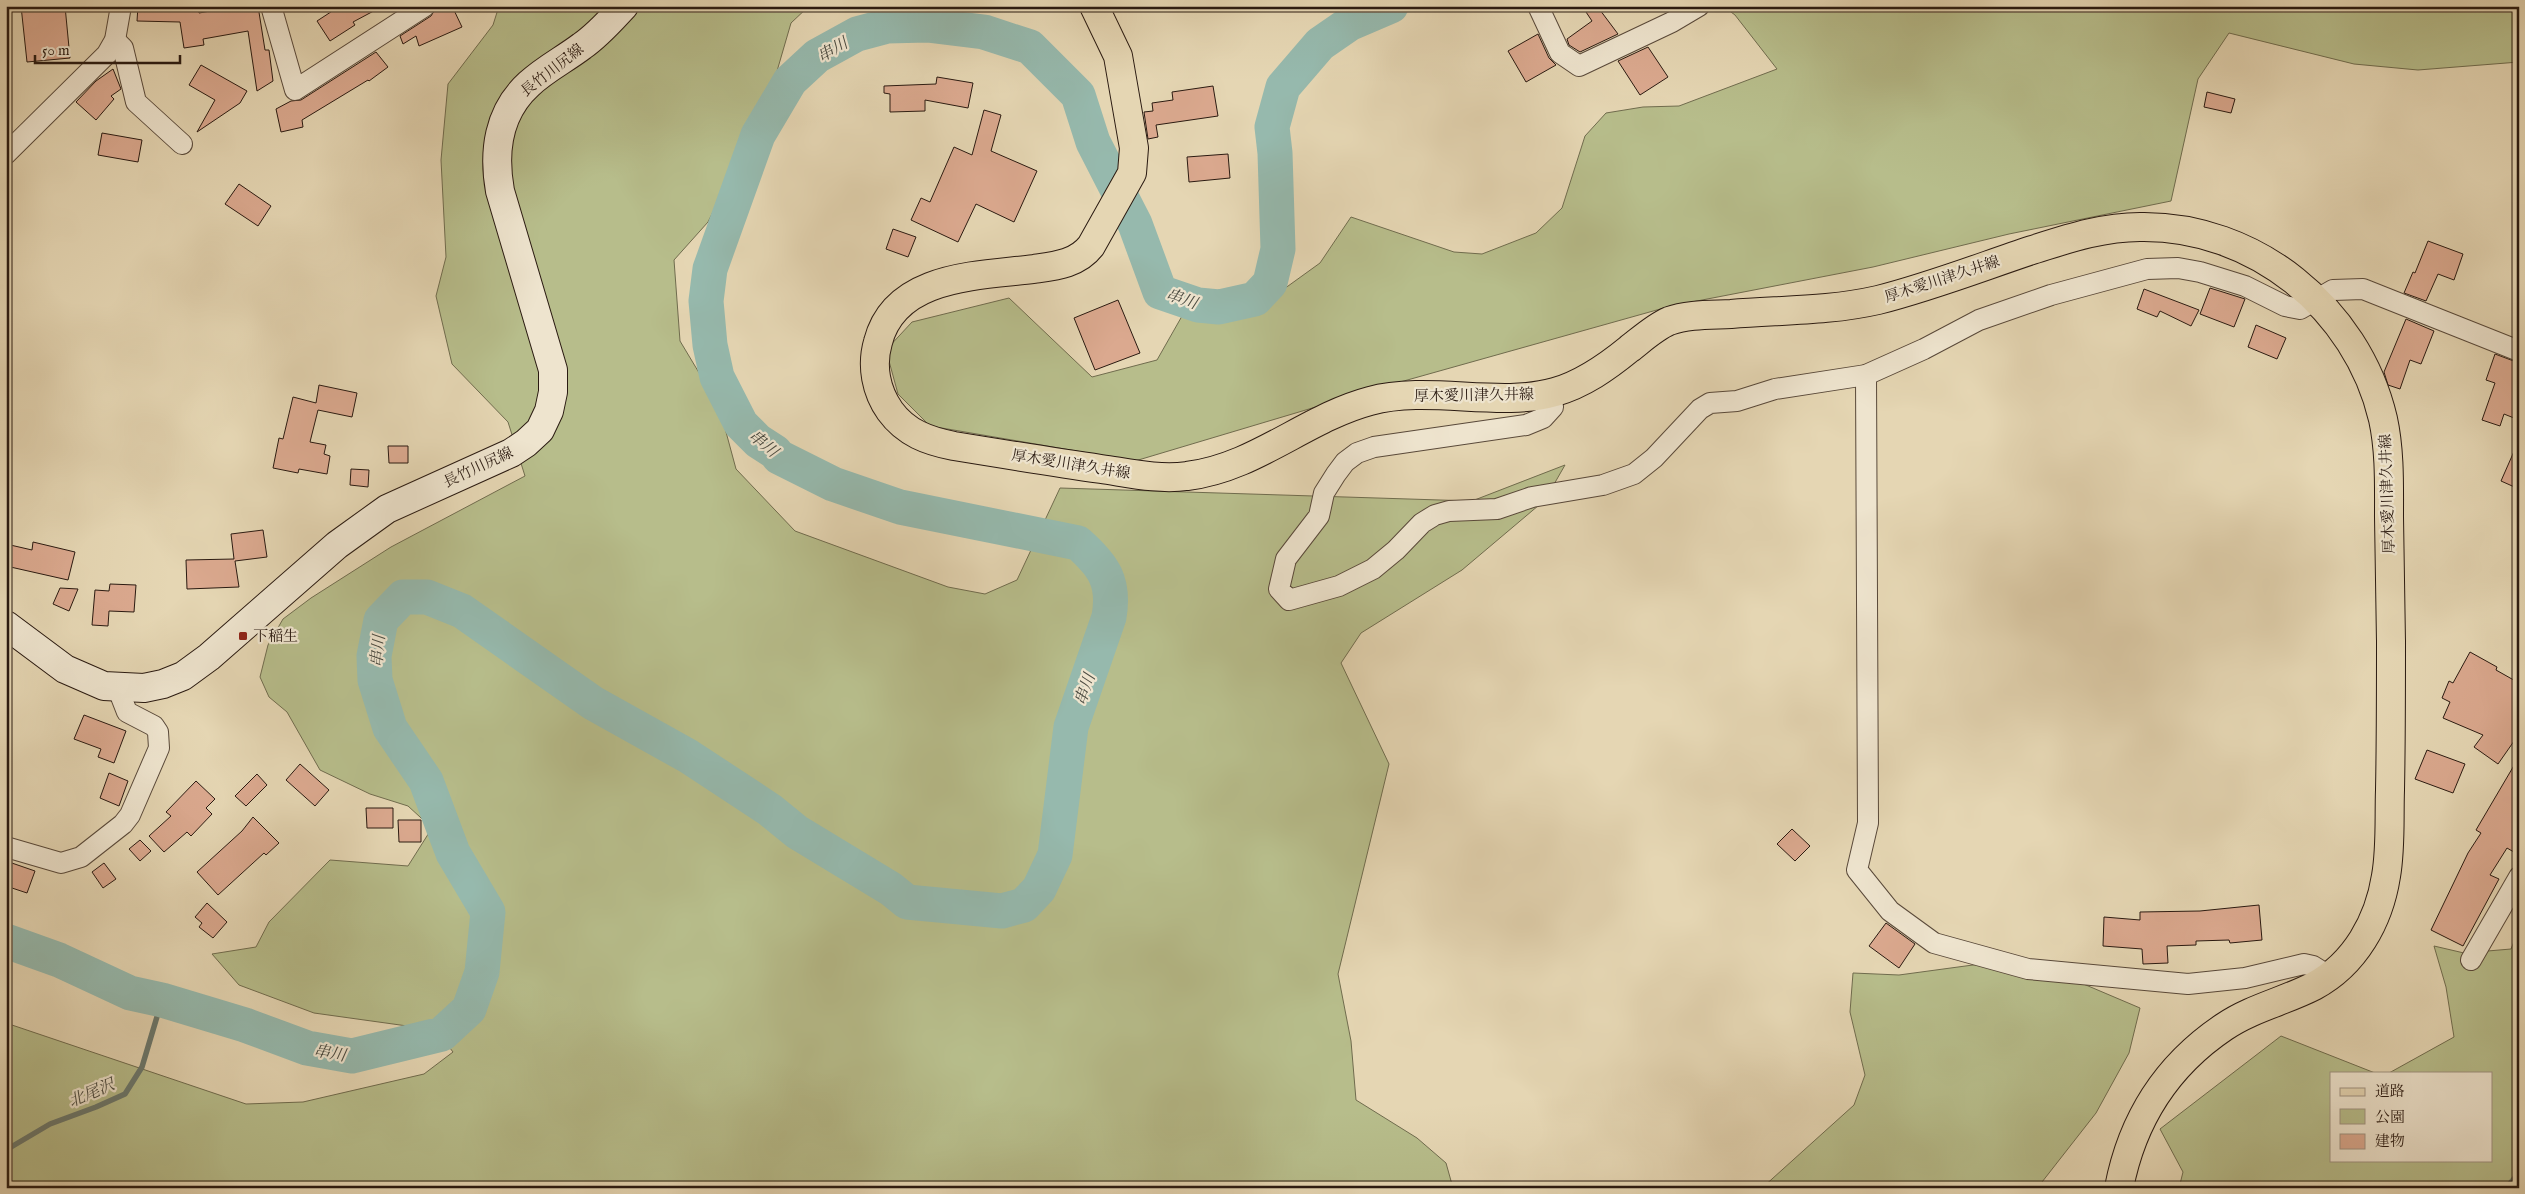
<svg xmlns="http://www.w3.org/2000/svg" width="2525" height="1194" font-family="'IM FELL English','Noto Serif JP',serif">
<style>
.green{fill:#b7bd8b;stroke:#706c4e}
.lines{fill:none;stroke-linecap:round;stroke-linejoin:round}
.stream{stroke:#6b796f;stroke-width:5.5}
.river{stroke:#96b9ad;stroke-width:35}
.building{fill:#dba98f;stroke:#2a1a11}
.street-casing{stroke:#59493a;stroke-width:22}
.secondary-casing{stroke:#2a1a11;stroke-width:30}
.primary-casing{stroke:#2a1a11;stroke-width:30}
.street{stroke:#eee4ce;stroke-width:20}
.secondary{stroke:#eee4ce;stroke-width:28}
.primary{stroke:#e5d6b3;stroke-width:28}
.poi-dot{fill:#8f2418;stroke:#eee4ce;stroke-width:2}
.labels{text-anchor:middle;stroke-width:4.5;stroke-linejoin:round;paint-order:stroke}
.street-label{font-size:15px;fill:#2a1a11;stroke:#eee4ce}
.poi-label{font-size:15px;fill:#2a1a11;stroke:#eee4ce;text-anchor:start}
.water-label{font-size:16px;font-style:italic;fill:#4a4a40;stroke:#eee4ce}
</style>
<rect width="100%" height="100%" fill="#e5d6b3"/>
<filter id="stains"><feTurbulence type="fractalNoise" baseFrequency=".004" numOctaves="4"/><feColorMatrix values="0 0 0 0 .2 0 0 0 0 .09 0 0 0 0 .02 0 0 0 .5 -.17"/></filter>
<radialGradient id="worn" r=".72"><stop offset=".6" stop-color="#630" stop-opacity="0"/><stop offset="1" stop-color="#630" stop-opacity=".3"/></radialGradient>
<g class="green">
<polygon points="499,6 809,6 791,23 768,102 708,222 674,260 680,341 719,406 736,469 795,531 948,587 985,594 1017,580 1060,488 1472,501 1565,465 1545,500 1462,570 1361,633 1341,663 1389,764 1338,974 1351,1041 1356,1100 1417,1138 1446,1163 1453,1188 6,1188 6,1023 246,1104 303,1102 424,1074 453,1052 436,1030 314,1013 239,985 212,954 256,947 269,922 330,860 408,866 432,828 408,806 370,794 320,770 287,712 269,697 260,677 268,645 283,619 311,598 391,547 525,476 508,422 452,364 436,296 446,257 441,160 448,84 493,25"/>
<polygon points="1723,6 2519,6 2519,62 2418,70 2354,64 2229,33 2198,79 2171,201 2009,234 1873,267 1671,306 1386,386 1135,461 930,426 898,394 886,350 912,322 1009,298 1092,377 1157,360 1190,302 1277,294 1320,263 1351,217 1454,252 1482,254 1536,233 1562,208 1585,136 1606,113 1643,107 1679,106 1777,69 1735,15"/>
<polygon points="2519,929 2519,1188 2179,1188 2183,1172 2160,1129 2281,1036 2375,1073 2331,1073 2331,1160 2491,1160 2491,1073 2389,1073 2454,1037 2446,987 2434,946 2464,953 2511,949"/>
<polygon points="1995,962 2060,974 2140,1008 2129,1053 2096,1113 2042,1182 2040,1188 1762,1188 1854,1105 1865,1075 1850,1012 1853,973 1899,975"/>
</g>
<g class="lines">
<g class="stream">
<polyline points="6,1150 50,1124 96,1107 125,1094 142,1067 162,1000"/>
<polyline points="2506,1188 2519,1173"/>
</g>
<path class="river" d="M6 941 59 960 130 993 162 1000 245 1025 307 1048 352 1056 442 1034 469 1009 482 972 488 912 453 853 426 781 390 728 375 680 374 656 381 620 403 597H427L462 611 593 703 688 756 770 810 797 832 891 889 907 902 1002 911 1024 905 1039 889 1055 855 1071 727 1109 617C1115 582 1104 566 1078 543L900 507 833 484 779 457 775 452 758 441 741 424 717 377 710 345 706 301 710 269 758 135 790 81 817 56 857 34 887 26 927 25 984 32 1030 47 1078 95 1093 142 1135 224 1160 292 1198 305 1219 307 1255 299 1270 283 1278 249 1275 153 1272 127 1283 87 1320 44 1349 24 1391 6"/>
</g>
<g class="building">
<polygon points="21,6 65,6 70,58 27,62"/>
<polygon points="138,6 198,6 199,13 239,6 258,6 265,50 269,50 273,81 257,91 248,31 203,39 204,45 184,48 180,22 137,21"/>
<polygon points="340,6 383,6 353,22 355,25 330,41 317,21"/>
<polygon points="437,6 452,6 462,27 419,46 416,36 403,44 400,36 431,16"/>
<polygon points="1594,6 1597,6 1618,34 1580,52 1569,45 1567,39 1592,21 1586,12"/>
<polygon points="1538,34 1549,58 1556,65 1526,82 1508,51"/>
<polygon points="1648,47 1668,77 1640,95 1618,61"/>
<polygon points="376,52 388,67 369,81 368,80 302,120 303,127 281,132 276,109 291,101 301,100"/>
<polygon points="201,65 247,91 240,103 197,132 215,100 189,85"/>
<polygon points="113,69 121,89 111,96 114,99 96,120 76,102 96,81"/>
<polygon points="937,77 973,83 968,108 925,100 925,111 890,112 890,94 884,93 884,86 936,84"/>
<polygon points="1213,86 1218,116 1156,125 1158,137 1148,139 1144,112 1153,111 1152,103 1173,100 1172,92"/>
<polygon points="2207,92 2235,99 2231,113 2204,107"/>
<polygon points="984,110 1001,115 991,151 1037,171 1014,222 976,204 958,242 911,220 921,198 930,202 954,147 972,155"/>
<polygon points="102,133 142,140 138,162 98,155"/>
<polygon points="1228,154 1230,178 1189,182 1187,157"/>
<polygon points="239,184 271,206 258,226 225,204"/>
<polygon points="893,229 916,237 908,257 886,249"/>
<polygon points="2428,241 2463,254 2454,280 2438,274 2426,301 2404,293 2413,272 2415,273"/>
<polygon points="2210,288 2245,299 2234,327 2200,314"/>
<polygon points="2144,289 2199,310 2191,326 2160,311 2157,317 2137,309"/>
<polygon points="1118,300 1140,353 1095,370 1074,318"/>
<polygon points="2406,319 2434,331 2421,364 2410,360 2400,389 2388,385 2384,372"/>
<polygon points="2256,325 2286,338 2277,359 2248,347"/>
<polygon points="2495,354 2519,363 2519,405 2514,418 2504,414 2500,426 2482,420 2495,383 2486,380"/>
<polygon points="319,385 357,393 352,417 318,410 310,442 326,445 324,454 330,456 327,474 299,469 298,473 273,468 279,438 283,439 293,397 316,403"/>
<polygon points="2519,440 2519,489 2501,481"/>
<polygon points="388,446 408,446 408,463 389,463"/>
<polygon points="351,469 369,470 368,487 350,485"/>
<polygon points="263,530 267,557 235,561 239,587 187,589 186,560 234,559 231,534"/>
<polygon points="33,542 75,552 68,580 6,566 6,544 32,550"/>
<polygon points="110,584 136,585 134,612 109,611 108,626 92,625 95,590 109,591"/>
<polygon points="60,588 78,589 69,611 53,604"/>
<polygon points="2470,652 2497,667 2496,670 2519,683 2519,734 2498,764 2474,747 2483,735 2443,718 2450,702 2442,698 2449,681 2453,683"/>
<polygon points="84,715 126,731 114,763 98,757 101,749 74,739"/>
<polygon points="2427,750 2465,764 2453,793 2415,779"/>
<polygon points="2519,757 2519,855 2507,848 2490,875 2499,879 2463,946 2431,930 2468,853 2481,833 2476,830"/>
<polygon points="300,764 329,790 315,806 286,780"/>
<polygon points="109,773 128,781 119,806 100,798"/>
<polygon points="257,774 267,785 246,806 235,796"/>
<polygon points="196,781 215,799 206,808 212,814 191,836 187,832 164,852 149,836 171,816 166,812"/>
<polygon points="366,808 393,808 393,828 367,828"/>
<polygon points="253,817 279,843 266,855 264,853 218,895 197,872 242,831"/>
<polygon points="398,820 421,820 421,842 399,842"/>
<polygon points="1792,829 1810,846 1795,861 1777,844"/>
<polygon points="140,840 151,851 140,861 129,849"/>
<polygon points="6,861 35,871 27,893 6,886"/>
<polygon points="104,863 116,879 103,888 92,872"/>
<polygon points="207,903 227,922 213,938 199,927 202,923 195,917"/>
<polygon points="2259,905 2262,940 2230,943 2229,940 2196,941 2196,945 2167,946 2168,963 2143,964 2142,949 2103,946 2104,917 2140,920 2140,912 2200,911"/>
<polygon points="1886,923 1915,944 1899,968 1869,946"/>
</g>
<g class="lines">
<defs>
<g id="street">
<polyline points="271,6 295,90 425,6"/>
<polyline points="1538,6 1560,53 1579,66 1672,22 1699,6"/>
<polyline points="115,40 123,48 136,102 182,144"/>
<polyline points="6,154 107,54 115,40 121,6"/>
<polyline points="1866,375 1868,823 1857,870 1890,911 1934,943 2028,969 2188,984 2245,978 2304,964 2313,966 2329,976"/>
<polyline points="1551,394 1553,407 1543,418 1526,425 1374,447 1357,453 1345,462 1336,474 1324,493 1319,516 1286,559 1279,589 1289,600 1339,586 1373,569 1396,550 1422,523 1435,515 1449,511 1497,509 1532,497 1603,485 1634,474 1654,458 1700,409 1710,403 1737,401 1775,389 1866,375 1924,349 1979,320 2051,295 2147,269 2178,268 2200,272 2245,286 2285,306 2300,309 2333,290 2363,289 2519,351"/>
<polyline points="6,847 61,863 81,857 123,824 130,815 159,748 158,732 154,726 127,712 118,689"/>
<polyline points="2471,960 2519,877"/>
</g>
<path id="secondary" d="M6 625 65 669 104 686 144 688 163 684 183 676 209 657 337 545 387 509 511 453 526 443 540 430 549 411 553 392V370L500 191C493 152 498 112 529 84 545 69 565 59 582 46 598 35 611 20 624 6"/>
<path id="primary" d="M1094 6 1118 56 1134 148 1132 173 1091 246C1077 264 1055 266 1034 269 977 276 895 275 878 342 871 366 876 391 890 411 906 433 928 441 954 446 1003 454 1052 462 1101 469 1129 473 1159 480 1187 476 1255 468 1306 418 1370 401 1428 385 1499 408 1555 392 1583 384 1607 367 1629 349 1642 339 1655 327 1669 321 1688 314 1711 315 1731 314 1780 310 1830 311 1878 300 1930 287 1981 267 2032 250 2067 239 2102 227 2140 227 2254 225 2357 308 2383 419 2390 451 2389 485 2389 517 2390 559 2390 600 2391 641 2391 691 2391 740 2390 790 2389 818 2391 848 2386 876 2379 921 2355 964 2314 986 2285 1001 2252 1008 2224 1027 2166 1066 2132 1120 2119 1188"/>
</defs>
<use href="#street" class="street-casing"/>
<use href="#secondary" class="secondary-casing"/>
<use href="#primary" class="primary-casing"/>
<use href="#street" class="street"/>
<use href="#secondary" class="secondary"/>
<use href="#primary" class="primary"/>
</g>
<rect class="poi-dot" x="238" y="631" width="10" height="10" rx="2.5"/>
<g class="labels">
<g class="street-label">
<text transform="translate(552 70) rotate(-38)" y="5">長竹川尻線</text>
<text transform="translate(1942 279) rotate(-18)" y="5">厚木愛川津久井線</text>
<text transform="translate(1474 395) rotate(-1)" y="5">厚木愛川津久井線</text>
<text transform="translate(1071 464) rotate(9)" y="5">厚木愛川津久井線</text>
<text transform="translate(478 467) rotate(-25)" y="5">長竹川尻線</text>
<text transform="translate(2387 494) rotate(-92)" y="5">厚木愛川津久井線</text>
</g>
<g class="poi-label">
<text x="253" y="641">下稲生</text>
</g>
<g class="water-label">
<text transform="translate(832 49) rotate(-30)" y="6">串川</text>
<text transform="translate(1182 298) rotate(19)" y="6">串川</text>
<text transform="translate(764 443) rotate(40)" y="6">串川</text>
<text transform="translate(377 651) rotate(-85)" y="6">串川</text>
<text transform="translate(1084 689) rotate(-71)" y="6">串川</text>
<text transform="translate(330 1052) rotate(10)" y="6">串川</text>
<text transform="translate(91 1092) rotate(-23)" y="6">北尾沢</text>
</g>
</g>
<rect width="2525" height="1194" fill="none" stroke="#e5d6b3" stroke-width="25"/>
<rect x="8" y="8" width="2510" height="1179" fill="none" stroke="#2a1a11" stroke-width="2.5"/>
<rect x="12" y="12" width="2500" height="1169" fill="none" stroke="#2a1a11"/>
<rect x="2330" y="1072" width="162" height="90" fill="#eee4ce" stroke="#a09382"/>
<rect x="2340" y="1088" width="25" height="8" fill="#e5d6b3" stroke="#a09382"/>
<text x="2375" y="1096" font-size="15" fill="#2a1a11">道路</text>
<rect x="2340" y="1109" width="25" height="15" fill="#b7bd8b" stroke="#a09382"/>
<text x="2375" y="1122" font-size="15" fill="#2a1a11">公園</text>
<rect x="2340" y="1134" width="25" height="15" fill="#dba98f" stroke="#a09382"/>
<text x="2375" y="1146" font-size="15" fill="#2a1a11">建物</text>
<path d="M35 55v8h145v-8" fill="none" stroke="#2a1a11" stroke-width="2.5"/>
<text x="42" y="55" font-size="15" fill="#2a1a11" stroke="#eee4ce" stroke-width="4" paint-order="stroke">50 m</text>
<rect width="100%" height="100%" filter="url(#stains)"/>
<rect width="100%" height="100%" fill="url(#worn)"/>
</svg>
